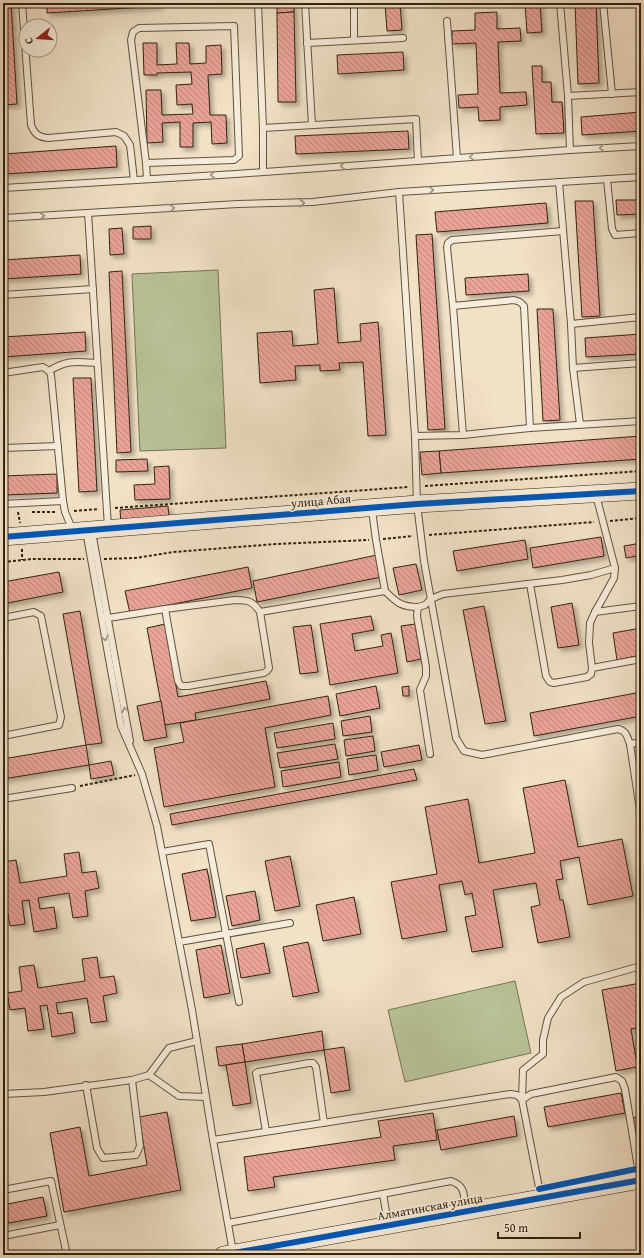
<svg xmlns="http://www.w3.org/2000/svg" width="644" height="1258" font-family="'Gentium Book Plus',serif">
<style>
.garden{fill:#b8c397;stroke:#757454}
.building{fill:url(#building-back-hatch);stroke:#322410;filter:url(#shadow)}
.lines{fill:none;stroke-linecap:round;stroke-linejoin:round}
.lane-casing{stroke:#62533e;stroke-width:8}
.secondary-casing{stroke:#322410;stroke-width:18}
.path{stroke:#322410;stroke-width:2;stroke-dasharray:3 2;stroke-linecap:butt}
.lane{stroke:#f6ecdb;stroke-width:6}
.secondary{stroke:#f6ecdb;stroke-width:17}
.cycleway-casing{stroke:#f6ecdb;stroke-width:8}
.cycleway{stroke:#0057b8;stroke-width:6}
.oneway{stroke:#9e9280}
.labels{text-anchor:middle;stroke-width:3.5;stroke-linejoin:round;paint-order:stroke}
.street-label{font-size:12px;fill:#322410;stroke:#f6ecdb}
</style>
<defs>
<pattern id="building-back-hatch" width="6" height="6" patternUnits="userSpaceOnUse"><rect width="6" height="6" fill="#eaa398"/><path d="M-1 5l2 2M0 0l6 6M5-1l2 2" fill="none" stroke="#be857b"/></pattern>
<filter id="shadow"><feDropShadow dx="3.5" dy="3.5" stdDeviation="2" flood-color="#0004"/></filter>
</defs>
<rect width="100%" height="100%" fill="#f1e1c7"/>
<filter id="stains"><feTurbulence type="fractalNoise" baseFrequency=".005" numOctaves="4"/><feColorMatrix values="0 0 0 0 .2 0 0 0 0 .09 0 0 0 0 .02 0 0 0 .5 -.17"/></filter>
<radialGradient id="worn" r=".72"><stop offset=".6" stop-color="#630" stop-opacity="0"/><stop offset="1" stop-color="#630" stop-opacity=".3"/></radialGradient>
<g class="garden">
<polygon points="218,270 226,448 140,451 132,274"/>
<polygon points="515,981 531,1053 405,1082 388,1010"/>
</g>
<g class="building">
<polygon points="3,3 11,3 17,104 3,105"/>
<polygon points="47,3 160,3 161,6 47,13"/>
<polygon points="277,3 294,3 294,12 277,13"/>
<polygon points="385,3 400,3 402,30 387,31"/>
<polygon points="525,3 540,3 542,32 527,33"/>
<polygon points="575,3 596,3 599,83 578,84"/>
<polygon points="294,12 296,102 278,102 277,13"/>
<polygon points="497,12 497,29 520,28 521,41 498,42 500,93 526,92 527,105 500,107 500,120 479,121 478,107 459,108 458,95 478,94 476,43 452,44 452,31 475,30 475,13"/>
<polygon points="143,43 157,43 157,65 177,64 176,43 189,43 190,64 206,63 206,46 221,45 222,74 208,75 210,115 226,115 227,143 212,144 211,122 193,123 193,147 180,147 180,122 162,123 163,142 147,143 146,90 161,90 162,115 193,114 192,104 177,105 176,85 192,84 191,72 157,73 157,75 144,75"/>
<polygon points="403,52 404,70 338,74 337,55"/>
<polygon points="532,66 542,66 542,82 551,82 552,102 562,102 564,133 536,134"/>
<polygon points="641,112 641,131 582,135 581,117"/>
<polygon points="408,131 409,149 296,154 295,136"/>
<polygon points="116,146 117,167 5,174 4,154"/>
<polygon points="616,200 641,200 641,214 617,215"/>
<polygon points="575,201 593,201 600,316 582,317"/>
<polygon points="546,203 548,223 437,232 435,212"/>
<polygon points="151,226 151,239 133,239 133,227"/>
<polygon points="122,228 124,254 110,255 109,229"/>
<polygon points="432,234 445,429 428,430 416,235"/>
<polygon points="80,255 81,274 3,279 3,260"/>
<polygon points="122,271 131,452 117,453 109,272"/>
<polygon points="528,274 529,291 466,295 465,278"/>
<polygon points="334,288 338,343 361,341 360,324 378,322 386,435 368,436 363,362 339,363 340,370 320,371 320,365 295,366 296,380 260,383 257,333 292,331 293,346 318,344 314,290"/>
<polygon points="537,309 553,309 560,420 543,421"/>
<polygon points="85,332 86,351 3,357 3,337"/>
<polygon points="641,334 641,354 586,357 585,338"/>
<polygon points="73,378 91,378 97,491 79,492"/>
<polygon points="641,436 641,459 441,473 439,451"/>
<polygon points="439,451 441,473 422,475 420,452"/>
<polygon points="147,459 148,471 116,472 116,460"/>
<polygon points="169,466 170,499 135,500 134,485 155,484 154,467"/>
<polygon points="57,474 57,493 3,495 3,476"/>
<polygon points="168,506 169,518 121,522 120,510"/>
<polygon points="601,537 604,556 533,568 530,548"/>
<polygon points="525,540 528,559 457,571 453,551"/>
<polygon points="641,543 641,555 626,558 624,546"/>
<polygon points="377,555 381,577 257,602 253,581"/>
<polygon points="416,564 422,590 399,595 393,568"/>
<polygon points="248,567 252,588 130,613 125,591"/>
<polygon points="59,572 63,592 3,604 3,582"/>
<polygon points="572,603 579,645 558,648 551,607"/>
<polygon points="484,606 506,721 485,724 463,610"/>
<polygon points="80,611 102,743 86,745 63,614"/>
<polygon points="371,616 374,630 352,634 355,651 383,646 381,635 391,633 398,673 330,685 320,624"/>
<polygon points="165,624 178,697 266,681 270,699 195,713 196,720 165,725 147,628"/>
<polygon points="415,624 421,659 407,662 401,626"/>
<polygon points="311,625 318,672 300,674 293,627"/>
<polygon points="641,628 641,655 617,660 613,633"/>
<polygon points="376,686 380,708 340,716 336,694"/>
<polygon points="409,686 409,696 403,696 402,687"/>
<polygon points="641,692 641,716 534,736 530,713"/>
<polygon points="328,696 331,715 265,728 275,787 164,807 154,748 184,742 180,723"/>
<polygon points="161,701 167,737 144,741 137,706"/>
<polygon points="370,716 372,732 343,736 341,721"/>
<polygon points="333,723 335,739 277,748 274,733"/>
<polygon points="373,736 375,751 346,756 344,740"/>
<polygon points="335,744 338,759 280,768 277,753"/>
<polygon points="86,745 89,765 3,779 3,759"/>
<polygon points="419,745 422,760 384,767 381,752"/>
<polygon points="376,755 378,770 349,775 347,759"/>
<polygon points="111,761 114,775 91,779 89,765"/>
<polygon points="339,762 341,777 283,787 281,771"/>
<polygon points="414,769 417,780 172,825 170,814"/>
<polygon points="565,780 578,847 622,839 633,896 588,905 579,857 560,861 563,879 556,880 560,900 563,900 570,937 538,943 531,907 540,905 536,883 493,890 503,947 472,952 465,917 476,915 472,893 465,895 462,881 439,885 447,931 402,939 391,882 437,874 425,807 468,799 479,863 535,853 523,788"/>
<polygon points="79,852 82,873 96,871 99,888 85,891 88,916 73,918 69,893 38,898 40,909 54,907 57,928 34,932 29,900 22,901 25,924 10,926 6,903 3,904 3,886 4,886 3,862 16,860 20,883 67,876 64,854"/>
<polygon points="290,856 300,906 275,911 265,861"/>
<polygon points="207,869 216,917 191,921 182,874"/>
<polygon points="255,891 260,920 232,926 226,896"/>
<polygon points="354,897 361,934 323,941 316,905"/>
<polygon points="308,942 319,992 293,997 283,947"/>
<polygon points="264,943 270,973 241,978 236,949"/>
<polygon points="221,945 230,993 204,998 196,950"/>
<polygon points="97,957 100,978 114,976 117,993 103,996 107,1021 91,1023 87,998 56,1003 58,1014 72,1012 75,1033 52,1037 47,1005 40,1006 44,1029 28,1031 25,1008 10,1010 7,993 22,991 19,967 34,965 38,988 85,981 82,959"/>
<polygon points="641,983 641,1027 631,1029 636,1059 641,1058 641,1066 616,1071 602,990"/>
<polygon points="322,1031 324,1050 245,1062 242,1044"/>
<polygon points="242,1044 245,1062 219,1066 216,1047"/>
<polygon points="344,1047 350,1090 331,1093 324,1050"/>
<polygon points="245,1062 251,1103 233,1106 226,1065"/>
<polygon points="621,1093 625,1113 548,1127 544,1107"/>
<polygon points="167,1112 181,1190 64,1212 50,1133 80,1127 89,1176 147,1165 139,1117"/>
<polygon points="433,1113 437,1140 393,1146 395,1160 273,1177 275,1187 248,1191 244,1157 381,1137 378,1121"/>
<polygon points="514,1116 517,1136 441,1150 437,1130"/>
<polygon points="641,1117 641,1146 638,1146 633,1118"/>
<polygon points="43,1197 47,1216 3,1224 3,1205"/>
</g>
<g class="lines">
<defs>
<g id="lane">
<path d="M22 3 31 125C35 135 39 137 48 138L116 132 124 136 130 145 134 180"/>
<polyline points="258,3 263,128 263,172"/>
<polyline points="305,3 312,125"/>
<polyline points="560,3 568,96 570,150"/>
<polyline points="603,3 612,94"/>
<polyline points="447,21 457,158"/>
<polyline points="354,40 354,3"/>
<polyline points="307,43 403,38"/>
<polyline points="568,96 641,92"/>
<polyline points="263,128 416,119 418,161"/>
<polyline points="146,163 234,160 239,156 234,26 139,28 133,32 131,40 146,163 147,179"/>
<polyline points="607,179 612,229 615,235 641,233"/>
<polyline points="559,182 571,324 573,368 580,424"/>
<polyline points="3,188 236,174 570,150 641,146"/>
<path d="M399 192 415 436 417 504 424 561 456 738 464 751 482 755 618 729C627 731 627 737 630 744L641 817"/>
<polyline points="88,213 108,527"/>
<polyline points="3,218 238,204 313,202 399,192 641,177"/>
<polyline points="3,295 93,289"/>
<polyline points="453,306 514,300 520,302 524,306 530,428"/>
<polyline points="571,324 641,317"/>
<polyline points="573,368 641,363"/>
<path d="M49 371C68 359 77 362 97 363"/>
<polyline points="3,373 43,367 49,371 51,375 63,501"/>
<polyline points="463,435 453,306 447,247 448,243 452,240 563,231"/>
<polyline points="415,436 463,435 530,428 641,421"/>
<polyline points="3,448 58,446"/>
<polyline points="3,504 63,501 65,512 73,531"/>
<polyline points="372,510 376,540 385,591"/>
<polyline points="86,531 121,726 142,774 157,826 192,1010 213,1140 233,1252"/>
<polyline points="92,532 130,741"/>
<polyline points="530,584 546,676 550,682 554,683 587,677 591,674 592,668 589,643 590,623 595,612 614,578 615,568 596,495"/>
<polyline points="165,609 178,681 181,686 188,686 264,673 267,671 269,668 260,612"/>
<polyline points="595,612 641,606"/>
<polyline points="3,618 34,612 41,616 61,717 59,725 3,736"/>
<path d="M102 619 165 609 235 600C248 600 253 601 260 612L385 591C396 602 401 607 418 607"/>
<polyline points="592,668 641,659"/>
<polyline points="630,744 641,742"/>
<polyline points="430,754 420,690 426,676 426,667 417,616 418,607 425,605 431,599 443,594 562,580 591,575 615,568"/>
<polyline points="3,799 72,788"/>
<polyline points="162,852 209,844 239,1002"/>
<polyline points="179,942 290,923"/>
<polyline points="149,1075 179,1096 206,1097"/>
<polyline points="86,1085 97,1148 103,1158 136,1155 140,1146 132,1080"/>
<polyline points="3,1094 44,1092 132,1080 149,1075 169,1048 197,1041"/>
<polyline points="266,1131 256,1073 258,1072 309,1063 313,1063 316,1067 324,1123"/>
<polyline points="213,1140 510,1094 517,1095 522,1100 541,1198"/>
<polyline points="640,1180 625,1089 622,1081 616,1077 531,1094 522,1100 523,1070 543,1054 543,1040 548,1018 561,997 584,982 641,966"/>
<polyline points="3,1190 51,1181 67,1255"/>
<polyline points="383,1194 388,1224"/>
<path d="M228 1223 451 1181C466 1186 464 1196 465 1210"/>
<polyline points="3,1236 60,1225"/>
</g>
<g id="secondary">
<polyline points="3,537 417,504 641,491"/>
<polyline points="223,1255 641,1180"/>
</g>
</defs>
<use href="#lane" class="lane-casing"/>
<use href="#secondary" class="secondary-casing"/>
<g class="path">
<polyline points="425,486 641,471"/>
<polyline points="115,508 408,487"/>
<polyline points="74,511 99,509"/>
<polyline points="18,512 20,523"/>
<polyline points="32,512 57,512"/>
<polyline points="610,521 641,518"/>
<polyline points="429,535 594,522"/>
<polyline points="383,539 413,536"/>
<polyline points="22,549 22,560"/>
<polyline points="104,559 135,558 174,552 276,544 369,540"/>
<polyline points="3,562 32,559 84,559"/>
<polyline points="80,786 135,775"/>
</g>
<use href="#lane" class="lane"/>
<use href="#secondary" class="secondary"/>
<defs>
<g id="cycleway">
<polyline points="3,537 417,504 641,491"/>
<polyline points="539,1189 641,1168"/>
<polyline points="223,1255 641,1180"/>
</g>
</defs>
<use href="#cycleway" class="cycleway-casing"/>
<use href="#cycleway" class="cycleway"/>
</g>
<defs><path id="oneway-chevron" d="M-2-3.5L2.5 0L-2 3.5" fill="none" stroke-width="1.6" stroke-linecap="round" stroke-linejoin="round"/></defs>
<g class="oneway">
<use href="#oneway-chevron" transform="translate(602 148) rotate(177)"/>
<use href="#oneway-chevron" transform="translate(472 157) rotate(176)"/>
<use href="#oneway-chevron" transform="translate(343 166) rotate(176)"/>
<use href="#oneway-chevron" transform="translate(213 175) rotate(177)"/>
<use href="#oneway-chevron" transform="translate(431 190) rotate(-4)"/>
<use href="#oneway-chevron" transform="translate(302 203) rotate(-1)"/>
<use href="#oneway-chevron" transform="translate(172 208) rotate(-3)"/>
<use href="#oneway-chevron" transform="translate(42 216) rotate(-3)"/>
<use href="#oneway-chevron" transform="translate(105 638) rotate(80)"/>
<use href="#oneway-chevron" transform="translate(125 710) rotate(-101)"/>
</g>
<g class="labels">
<g class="street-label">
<text transform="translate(321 501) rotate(-5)" y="4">улица Абая</text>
<text transform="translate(430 1207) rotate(-10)" y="4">Алматинская улица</text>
</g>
</g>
<rect width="644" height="1258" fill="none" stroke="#f1e1c7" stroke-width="16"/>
<rect x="4" y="4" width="636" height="1250" fill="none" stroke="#322410" stroke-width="2"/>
<rect x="8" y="8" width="628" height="1242" fill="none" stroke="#322410"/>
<g transform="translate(38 38) rotate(253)"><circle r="19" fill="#f6ecdb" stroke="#a89c8a"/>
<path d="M0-3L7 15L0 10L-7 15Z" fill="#8f2418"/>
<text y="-6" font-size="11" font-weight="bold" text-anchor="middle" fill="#322410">С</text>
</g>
<path d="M498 1232v6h82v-6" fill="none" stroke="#322410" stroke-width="2"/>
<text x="504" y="1232" font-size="12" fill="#322410" stroke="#f6ecdb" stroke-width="3" paint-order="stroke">50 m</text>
<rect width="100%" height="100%" filter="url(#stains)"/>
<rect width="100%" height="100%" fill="url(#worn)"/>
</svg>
